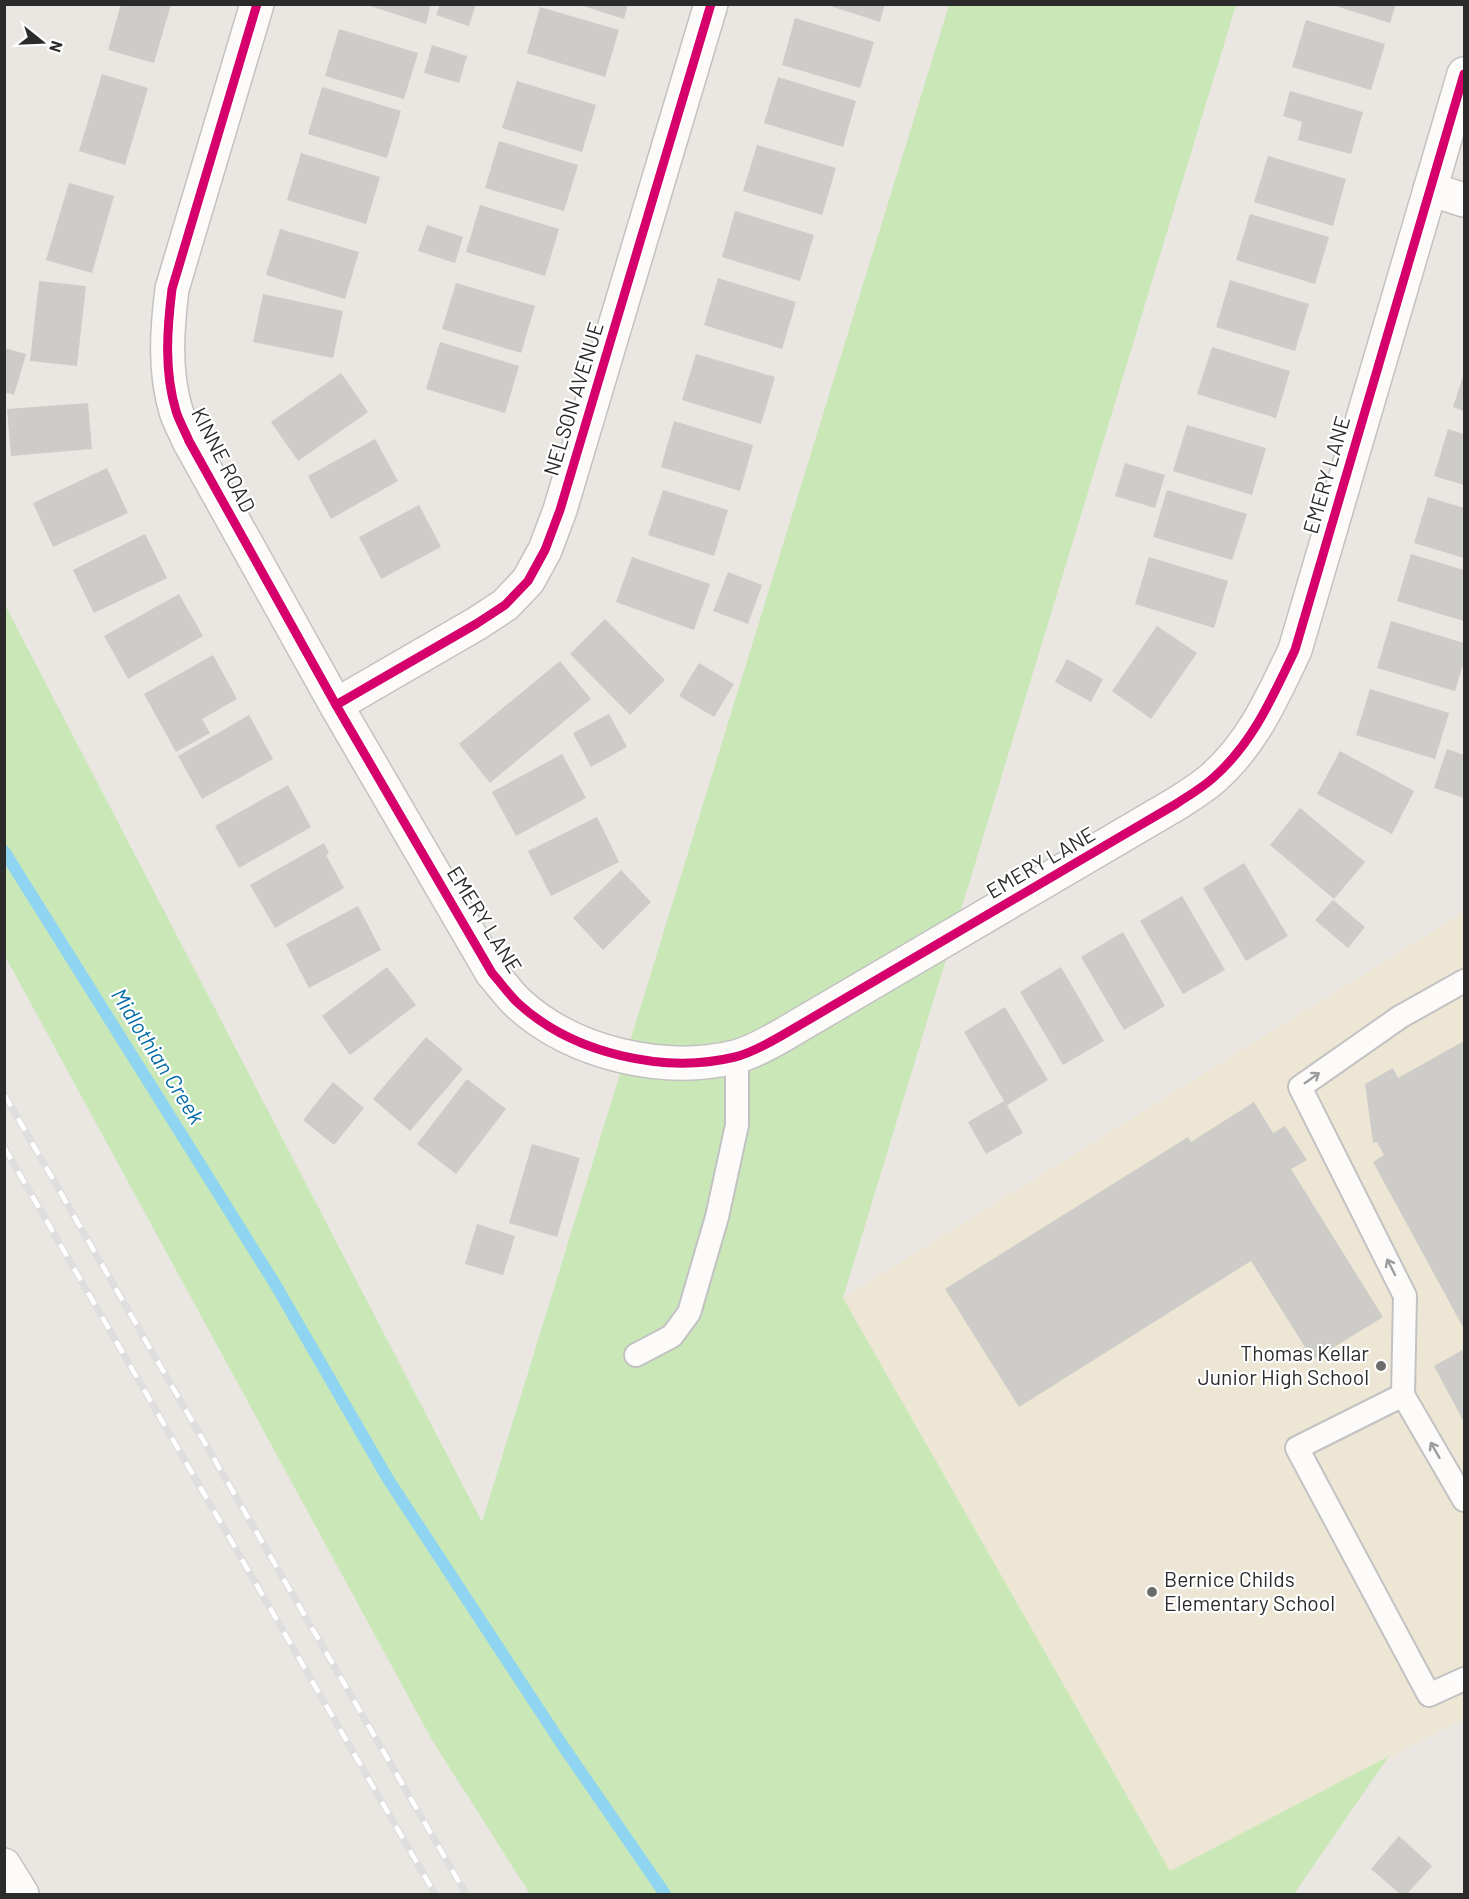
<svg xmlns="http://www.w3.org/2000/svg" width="1469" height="1899" font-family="Barlow,sans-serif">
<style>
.education{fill:#eee6d5}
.green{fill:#cae8b7}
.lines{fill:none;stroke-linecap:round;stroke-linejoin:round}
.stream{stroke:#8fd5f1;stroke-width:12}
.building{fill:#ceccc8}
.service-casing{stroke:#c3c2c2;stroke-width:26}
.minor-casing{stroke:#c3c2c2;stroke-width:36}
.service{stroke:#fcfbfa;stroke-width:22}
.minor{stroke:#fcfbfa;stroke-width:33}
.rail-casing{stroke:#dededf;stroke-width:7}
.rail{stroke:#fff;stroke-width:4.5;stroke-dasharray:14;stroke-linecap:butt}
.cycleway-casing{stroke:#fff;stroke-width:13}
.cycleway{stroke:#d6006c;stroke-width:9}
.oneway{stroke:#9e9d9d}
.poi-dot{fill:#6e6c6b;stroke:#fff;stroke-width:2}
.labels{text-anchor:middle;stroke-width:4.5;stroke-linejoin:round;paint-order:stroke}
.street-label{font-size:21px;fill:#2b2b2b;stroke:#fff}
.poi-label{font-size:21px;fill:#2b2b2b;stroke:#fff;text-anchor:end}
.water-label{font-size:22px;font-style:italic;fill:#036ba8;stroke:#fff}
</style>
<rect width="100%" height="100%" fill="#eae6e1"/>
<polygon class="education" points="1464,912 1464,1719 1170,1871 843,1298"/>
<polygon class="green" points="949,5 1236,5 843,1298 1170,1871 1389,1756 1294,1894 530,1894 432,1740 5,956 4,603 482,1522"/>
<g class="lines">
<polyline class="stream" points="4,851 275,1284 388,1479 563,1746 665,1894"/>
</g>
<g class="building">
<polygon points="121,4 171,4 154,63 108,50"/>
<polygon points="364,4 431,4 426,24"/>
<polygon points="440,4 476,4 469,26 436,15"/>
<polygon points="577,4 628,4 624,19"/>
<polygon points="824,4 885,4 880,22"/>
<polygon points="1329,4 1396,4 1390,23"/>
<polygon points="540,7 619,30 605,77 527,53"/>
<polygon points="795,18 874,42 860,88 782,65"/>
<polygon points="1306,20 1385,44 1371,90 1292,67"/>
<polygon points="339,29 418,53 404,99 325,76"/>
<polygon points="432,45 467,56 459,83 424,73"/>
<polygon points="102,74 148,88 125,165 79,151"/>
<polygon points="778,77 856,101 843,147 764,123"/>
<polygon points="517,81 596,105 582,152 502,128"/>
<polygon points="322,87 401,111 387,158 308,134"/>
<polygon points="1290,91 1363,112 1351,154 1298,140 1302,122 1283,116"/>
<polygon points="499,141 578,165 564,211 485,188"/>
<polygon points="757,145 836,168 822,215 743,191"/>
<polygon points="301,153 380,177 366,224 287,200"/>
<polygon points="1268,156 1346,179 1333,226 1254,202"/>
<polygon points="69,183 114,196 92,273 46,260"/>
<polygon points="480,205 559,229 545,276 466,252"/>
<polygon points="735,211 814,235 800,281 722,257"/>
<polygon points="1250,214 1329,237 1315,284 1236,260"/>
<polygon points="427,225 463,237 455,263 418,251"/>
<polygon points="280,229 359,252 345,299 266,275"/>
<polygon points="718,278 796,302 782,349 704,325"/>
<polygon points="1230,280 1309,304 1295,351 1216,327"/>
<polygon points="39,281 86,286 77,366 30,361"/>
<polygon points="456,283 535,306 521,353 442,329"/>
<polygon points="263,294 343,311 333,358 253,342"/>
<polygon points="440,342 519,366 505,413 426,389"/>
<polygon points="1212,347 1290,371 1276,418 1197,394"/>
<polygon points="4,348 26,354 14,395 4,392"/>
<polygon points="696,354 775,377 761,424 682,400"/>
<polygon points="341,373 368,412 298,461 271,422"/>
<polygon points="1464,373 1464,411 1453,407"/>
<polygon points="88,403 92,449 11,456 7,409"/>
<polygon points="674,421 753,445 740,491 661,467"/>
<polygon points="1187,425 1266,448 1252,495 1173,471"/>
<polygon points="1448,429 1464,434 1464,485 1434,476"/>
<polygon points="375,439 398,481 331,519 308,476"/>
<polygon points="1125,463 1165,475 1155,508 1115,496"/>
<polygon points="107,468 128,513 53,547 33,503"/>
<polygon points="663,490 728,510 714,556 648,535"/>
<polygon points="1167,490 1247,514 1232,560 1153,537"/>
<polygon points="1428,497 1464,508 1464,558 1414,543"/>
<polygon points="419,505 441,547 381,579 359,537"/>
<polygon points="145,534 167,578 94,613 73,570"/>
<polygon points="1411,554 1464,570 1464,621 1397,601"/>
<polygon points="632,557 710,584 694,630 616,602"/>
<polygon points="1149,557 1228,581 1214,628 1135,604"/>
<polygon points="728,572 762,585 748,624 713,611"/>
<polygon points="179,594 203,636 128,679 104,636"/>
<polygon points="605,619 665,680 630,715 570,654"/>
<polygon points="1391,621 1464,643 1464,661 1455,691 1377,668"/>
<polygon points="1157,626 1197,653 1151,719 1112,691"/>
<polygon points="213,655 237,699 202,719 210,733 176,752 144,694"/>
<polygon points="1067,659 1103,679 1091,702 1055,682"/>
<polygon points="560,661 591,699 490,783 459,744"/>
<polygon points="699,663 734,684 714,717 679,696"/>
<polygon points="1370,689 1449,713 1435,759 1356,735"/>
<polygon points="609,714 627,747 591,767 573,733"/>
<polygon points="249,715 273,759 202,799 178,756"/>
<polygon points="1447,749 1464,755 1464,798 1434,788"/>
<polygon points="1340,751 1414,791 1392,834 1317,794"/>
<polygon points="562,754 586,798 516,836 492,792"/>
<polygon points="288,785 311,827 239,868 215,826"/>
<polygon points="1300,808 1365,862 1334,899 1270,845"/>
<polygon points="597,817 619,862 551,896 528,851"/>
<polygon points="324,843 329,853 326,855 344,888 275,928 250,885"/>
<polygon points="1244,863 1288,936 1246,961 1203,888"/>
<polygon points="621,870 651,902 603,950 573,918"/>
<polygon points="1182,896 1225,970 1183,994 1140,921"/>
<polygon points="1333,900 1365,927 1348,948 1315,920"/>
<polygon points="358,906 381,950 309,988 286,944"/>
<polygon points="1123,932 1165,1006 1124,1030 1081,957"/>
<polygon points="387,967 416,1005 350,1055 322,1016"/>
<polygon points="1061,967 1104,1041 1063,1065 1020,992"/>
<polygon points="1005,1007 1048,1080 1007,1105 1023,1133 986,1154 968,1122 1004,1101 964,1032"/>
<polygon points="426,1037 463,1069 410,1131 373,1099"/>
<polygon points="1464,1041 1464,1329 1373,1162 1384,1155 1377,1142 1373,1143 1365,1084 1393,1068 1398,1078"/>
<polygon points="467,1079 506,1109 456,1174 417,1144"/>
<polygon points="333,1082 364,1108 334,1145 303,1120"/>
<polygon points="1254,1102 1273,1133 1285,1126 1307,1160 1291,1169 1383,1317 1313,1360 1251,1261 1019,1407 945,1289 1188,1137 1191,1142"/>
<polygon points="532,1144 580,1158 557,1237 509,1223"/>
<polygon points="477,1224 515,1236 503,1275 465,1264"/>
<polygon points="1464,1349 1464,1422 1434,1366"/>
<polygon points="1399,1836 1432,1866 1407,1894 1400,1894 1371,1869"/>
</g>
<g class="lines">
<defs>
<g id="service">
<polyline points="1464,981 1400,1017 1300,1087 1405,1296 1403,1395 1464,1500"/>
<polyline points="636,1355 672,1336 689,1313 717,1217 737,1125 737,1056"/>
<polyline points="1403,1395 1297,1448 1429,1695 1464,1679"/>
</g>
<g id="minor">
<path d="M257 4 172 289C167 330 164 371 176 411 179 421 185 431 189 441L336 705 492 973C501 983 509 995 519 1004 574 1054 664 1074 735 1057 751 1053 767 1044 781 1036L1176 804C1188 796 1202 788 1213 778 1253 743 1273 696 1295 650L1464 74"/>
<polyline points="1430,189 1464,200"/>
<polyline points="336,705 476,624 505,605 528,581 545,550 560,510 711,4"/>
<polyline points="4,1865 22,1894"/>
</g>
</defs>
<use href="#service" class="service-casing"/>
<use href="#minor" class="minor-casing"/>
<use href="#service" class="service"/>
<use href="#minor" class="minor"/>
<defs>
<g id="rail">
<polyline points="4,1094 151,1350 466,1894"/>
<polyline points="4,1147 435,1894"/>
</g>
</defs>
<use href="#rail" class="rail-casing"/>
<use href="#rail" class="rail"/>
<defs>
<g id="cycleway">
<path d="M257 4 172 289C167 330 164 371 176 411 179 421 185 431 189 441L336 705 492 973C501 983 509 995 519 1004 574 1054 664 1074 735 1057 751 1053 767 1044 781 1036L1176 804C1188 796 1202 788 1213 778 1253 743 1273 696 1295 650L1464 74"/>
<polyline points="336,705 476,624 505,605 528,581 545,550 560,510 711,4"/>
</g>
</defs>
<use href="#cycleway" class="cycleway-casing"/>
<use href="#cycleway" class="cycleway"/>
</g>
<defs><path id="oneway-shaft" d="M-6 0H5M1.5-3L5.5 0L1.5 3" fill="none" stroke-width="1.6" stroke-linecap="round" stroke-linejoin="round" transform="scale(1.5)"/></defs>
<g class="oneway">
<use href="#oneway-shaft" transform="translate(1312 1078) rotate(-35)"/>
<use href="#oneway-shaft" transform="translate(1391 1267) rotate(-117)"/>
<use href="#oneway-shaft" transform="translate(1435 1450) rotate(-120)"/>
</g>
<g class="poi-dot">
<circle cx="1381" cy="1366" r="6"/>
<circle cx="1152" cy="1592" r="6"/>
</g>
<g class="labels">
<g class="street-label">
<text transform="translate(574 399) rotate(-73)" y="7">NELSON AVENUE</text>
<text transform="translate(223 460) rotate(63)" y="7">KINNE ROAD</text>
<text transform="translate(1327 475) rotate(-74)" y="7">EMERY LANE</text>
<text transform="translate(1041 863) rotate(-30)" y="7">EMERY LANE</text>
<text transform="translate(484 920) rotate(58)" y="7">EMERY LANE</text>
</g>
<g class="poi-label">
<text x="1369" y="1361">Thomas Kellar<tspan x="1369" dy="24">Junior High School</tspan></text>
<text x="1164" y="1587" text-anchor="start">Bernice Childs<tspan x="1164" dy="24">Elementary School</tspan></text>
</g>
<g class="water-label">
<text transform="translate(158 1056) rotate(58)" y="8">Midlothian Creek</text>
</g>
</g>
<rect width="1469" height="1899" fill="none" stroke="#2b2b2b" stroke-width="12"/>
<g transform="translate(42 42) rotate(108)" stroke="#ffffff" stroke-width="4.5" paint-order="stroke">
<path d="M0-4.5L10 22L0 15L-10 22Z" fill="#2b2b2b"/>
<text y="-9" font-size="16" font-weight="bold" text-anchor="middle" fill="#2b2b2b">N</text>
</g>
</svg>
